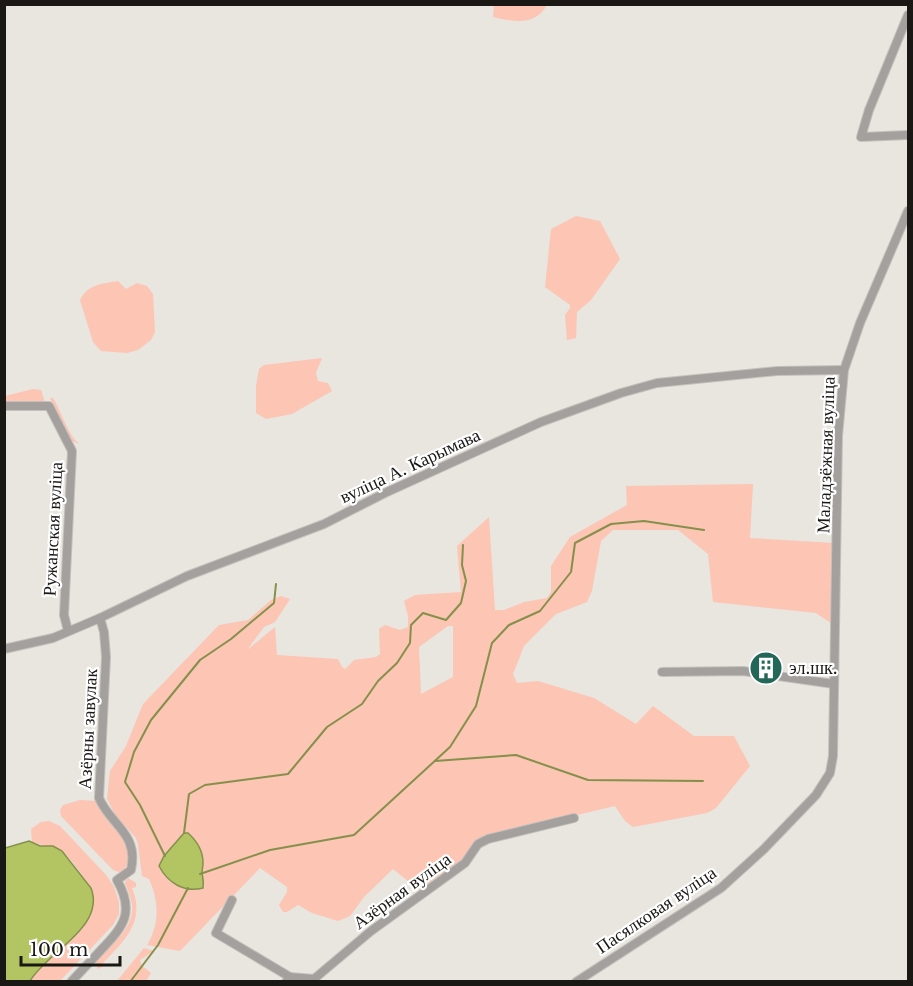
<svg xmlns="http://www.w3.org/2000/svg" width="913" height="986" font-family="'Libre Baskerville',serif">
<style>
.green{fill:#fcc5b4;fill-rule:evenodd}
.water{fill:#b3c462;stroke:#85904b;stroke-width:1.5}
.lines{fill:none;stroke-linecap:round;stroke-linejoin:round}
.stream{stroke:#85904b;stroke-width:2}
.street-casing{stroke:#c4c0bb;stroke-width:10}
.street{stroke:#a3a09e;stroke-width:8}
.labels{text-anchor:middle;stroke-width:4.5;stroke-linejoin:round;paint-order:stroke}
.street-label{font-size:18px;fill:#191815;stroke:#fff}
.poi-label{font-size:18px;fill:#191815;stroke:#fff;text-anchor:start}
</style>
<rect width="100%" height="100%" fill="#e9e5df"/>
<g class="green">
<path d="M494 5V4L547 5C535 26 514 22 493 17Z"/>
<polygon points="576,216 600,221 620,259 591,300 577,312 576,338 567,340 565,315 570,308 570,305 545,287 551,229"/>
<path d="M118 281 126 289 137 283 147 286 153 294 155 332 151 340 138 350 127 353 101 351 93 342 80 300C88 284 102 284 118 281Z"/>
<polygon points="322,358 316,373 318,381 328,383 332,391 292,414 266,419 256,413 256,386 259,369 264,365"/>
<polygon points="33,389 41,390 45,402 5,401 5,396"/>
<path d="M50 398H53C62 412 66 432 79 444L70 440Z"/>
<path d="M753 484 750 538 834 543 835 626 816 613 713 602 708 554 678 530H613L601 541 592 591 587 602 556 614 524 646 513 674 517 683 538 681 594 698 636 724 653 706 694 736H734L750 766 716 808 707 813 633 827 625 821 615 806 481 838 461 860 419 890 393 869 364 897 350 916 338 921 312 913 298 905 287 912H283L279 905 287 892V887L260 868 180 951 147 945C160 924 159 901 149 879L142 876 138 845 136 838 116 816 107 799 110 771 126 746 143 704 219 625 248 620 271 600 281 596 290 599 275 622 264 627 247 650 275 627 277 655 338 659 342 667 345 669 354 660 376 657 380 654 379 629 385 625 400 630 408 627V616L404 601 415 595 461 592 457 546 489 517 495 610H504L524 602 547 598 551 592V566L570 537 627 505 626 486ZM448 626H453V677L421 694 419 647ZM184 833H188C197 841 203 851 203 863 203 867 202 869 202 873 203 879 204 881 202 888 184 894 167 883 159 866L164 855Z"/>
<path d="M80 800 96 801C99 807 103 813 107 818 119 832 138 850 124 870L119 872 113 870 61 816 60 810 63 805Z"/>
<path d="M49 821 60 826 107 876 114 887 119 902V914L113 925 60 981 30 982C47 952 106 927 91 888 84 878 70 856 60 850 51 845 41 846 32 842L31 829 41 822Z"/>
<path d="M128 878 136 883V887L132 888C146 922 124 941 102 964L104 966 98 969 95 963C108 947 135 929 132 905 131 897 127 889 125 882Z"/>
<polygon points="144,948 154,951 140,960 142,966 151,973 146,981 117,981"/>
</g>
<g class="water">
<path d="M184 833H188C197 841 203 851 203 863 203 866 202 870 202 873 203 879 204 881 203 888 184 893 168 883 159 866L164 856Z"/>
<path d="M29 841 40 846H53L62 851 91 888C106 927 47 952 30 981H5V848Z"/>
</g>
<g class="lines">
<g class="stream">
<polyline points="435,761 516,755 588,780 703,781"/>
<polyline points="184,833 189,794 205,785 288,774 327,727 362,704 378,681 397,663 410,643 411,625 423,613 446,620 461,603 466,581 462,565 463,545"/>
<polyline points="165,856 140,805 125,782 134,752 151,720 200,660 231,639 274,603 276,584"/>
<polyline points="200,874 270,850 354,835 450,747 476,706 492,643 509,625 540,611 571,572 575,543 611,524 644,521 704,530"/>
<polyline points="130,982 158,945 188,888"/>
</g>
<defs>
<g id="street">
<polyline points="908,15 869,110 861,137 908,135"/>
<polyline points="4,406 49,406 72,451 64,615 68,631"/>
<polyline points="4,649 53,638 100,618 187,576 324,524 387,492 541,422 621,393 657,383 777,371 844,370"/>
<polyline points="662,672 743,671 834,684"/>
<polyline points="232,900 216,933 290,977"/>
<path d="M71 982C81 971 91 961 101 950 124 926 135 912 117 880L131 870C139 833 111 826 99 798L106 657 104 632 100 618"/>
<polyline points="286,982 290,977 314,979 371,931 465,863 478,844 488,839 574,818"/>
<polyline points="576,982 721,888 764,849 816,795 830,773 833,756 838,436 844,370 860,323 908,211"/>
</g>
</defs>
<use href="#street" class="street-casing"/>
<use href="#street" class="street"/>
</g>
<defs>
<symbol id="building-disc" viewBox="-11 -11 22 22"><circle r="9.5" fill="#236759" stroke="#fff"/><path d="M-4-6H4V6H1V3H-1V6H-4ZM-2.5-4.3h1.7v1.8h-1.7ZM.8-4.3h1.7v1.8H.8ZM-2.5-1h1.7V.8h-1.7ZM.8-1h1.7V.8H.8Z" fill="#fff"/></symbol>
</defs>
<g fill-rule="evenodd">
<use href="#building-disc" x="747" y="649" width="38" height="38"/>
</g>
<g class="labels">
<g class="street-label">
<text transform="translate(826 455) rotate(-88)" y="6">Маладзёжная вуліца</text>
<text transform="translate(410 466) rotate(-25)" y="6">вуліца А. Карымава</text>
<text transform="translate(53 529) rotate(-87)" y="6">Ружанская вуліца</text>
<text transform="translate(88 729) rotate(-87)" y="6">Азёрны завулак</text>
<text transform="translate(402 891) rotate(-36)" y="6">Азёрная вуліца</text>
<text transform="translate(656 910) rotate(-34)" y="6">Пасялковая вуліца</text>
</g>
<g class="poi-label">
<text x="789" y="674">эл.шк.</text>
</g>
</g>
<rect width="913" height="986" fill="none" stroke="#191815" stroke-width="12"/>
<path d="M21 956v9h99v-9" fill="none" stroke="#191815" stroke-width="3"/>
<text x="30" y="956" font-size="18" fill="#191815" stroke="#ffffff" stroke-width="4.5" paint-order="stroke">100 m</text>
</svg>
